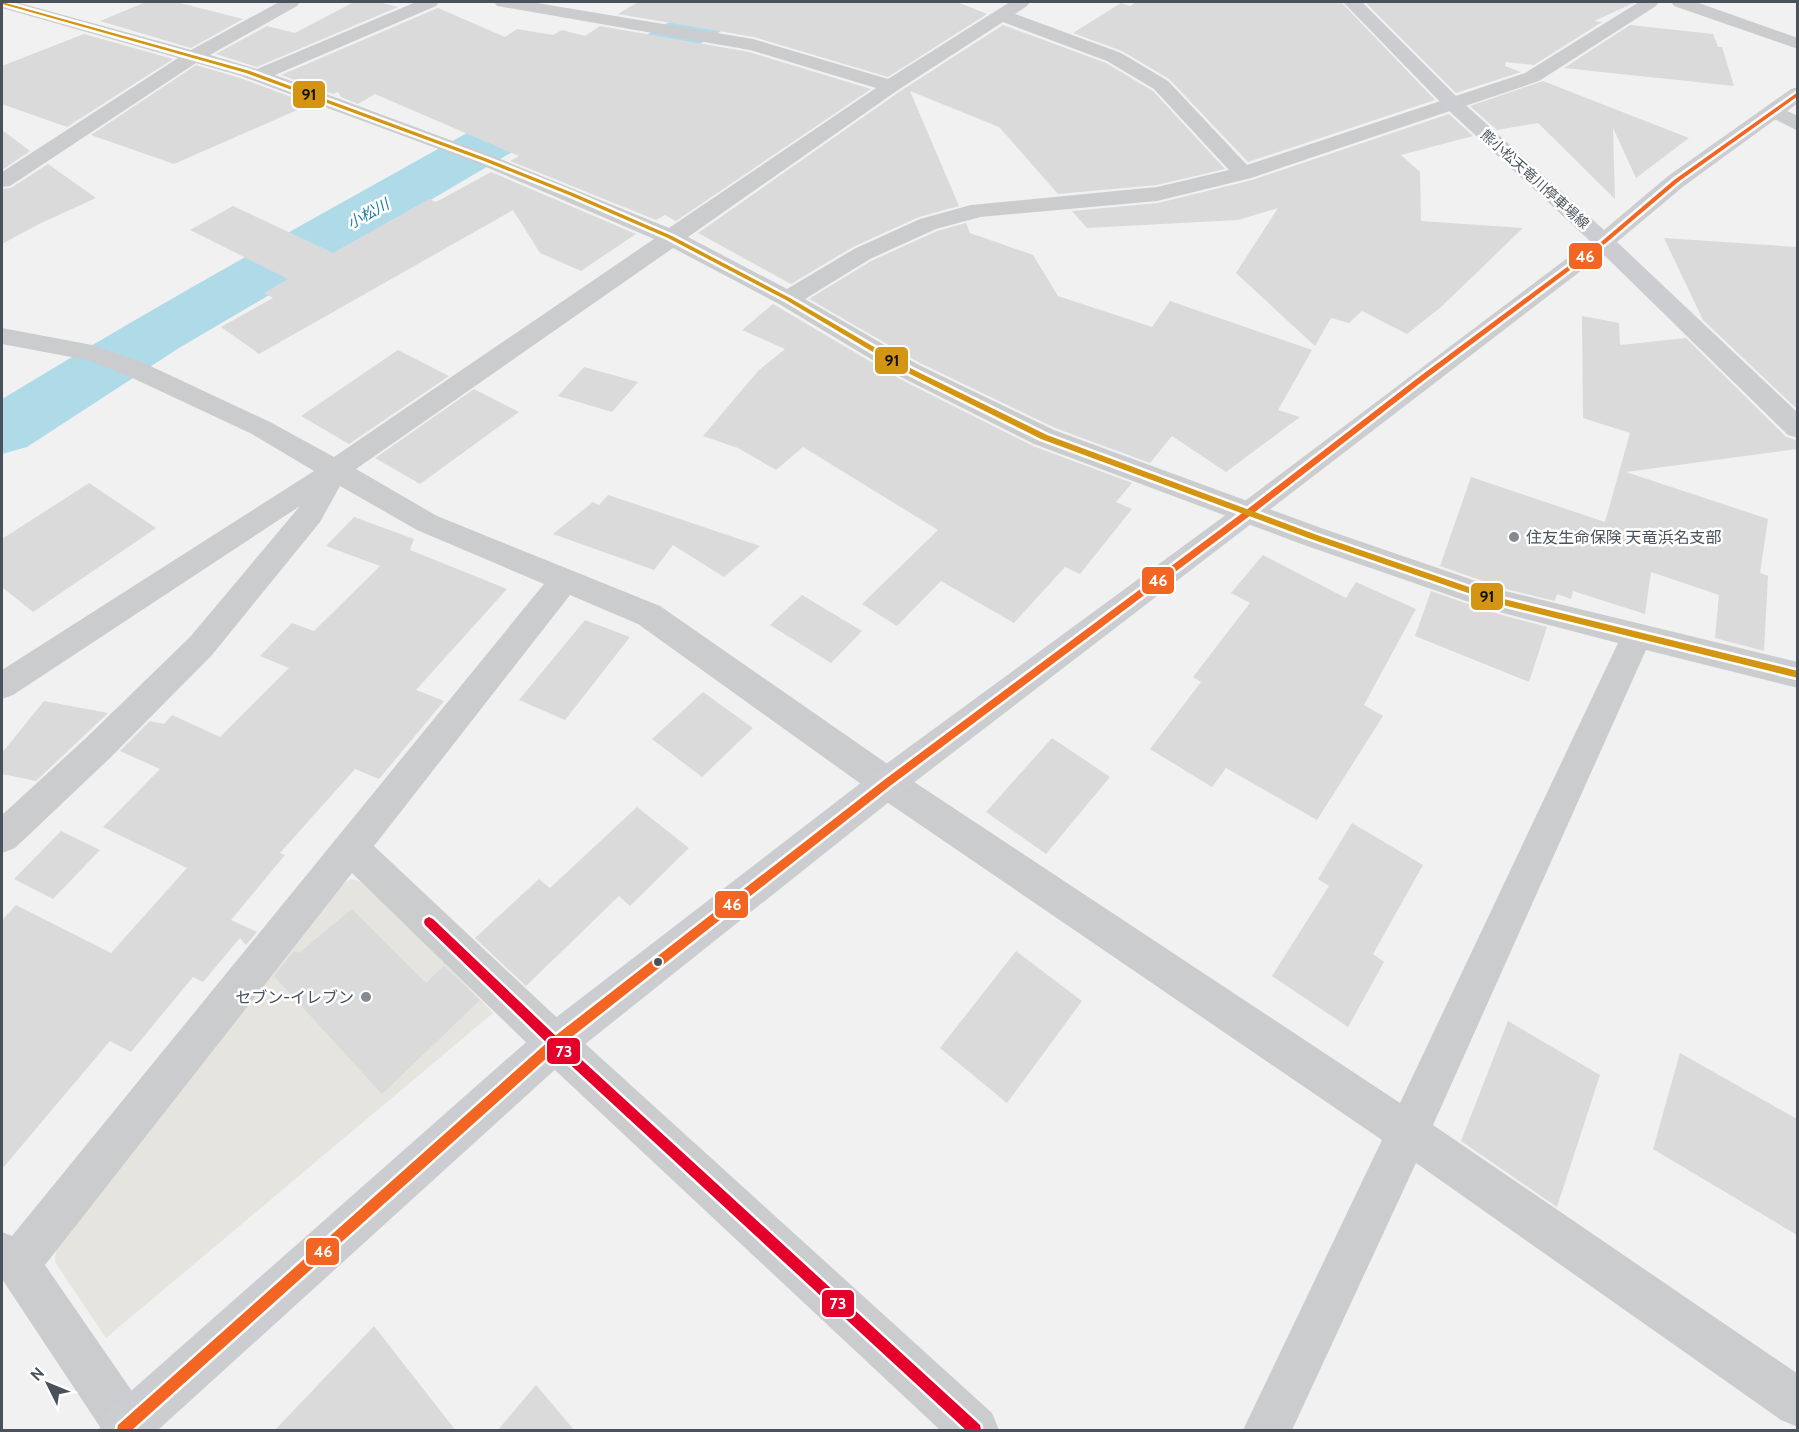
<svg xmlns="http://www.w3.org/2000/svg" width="1799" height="1432" font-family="Cabin,'Noto Sans JP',sans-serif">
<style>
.commercial{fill:#e5e4df}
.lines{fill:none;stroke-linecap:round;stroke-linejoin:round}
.river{fill:#afdbe9;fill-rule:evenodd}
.building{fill:#dadadb}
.street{fill:#cbccce;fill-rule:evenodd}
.secondary{fill:#cbcdd0;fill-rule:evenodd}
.bus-1-casing{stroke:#fff;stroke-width:5}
.bus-2-casing{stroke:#fff;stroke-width:5}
.bus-3-casing{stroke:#fff;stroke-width:5}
.bus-1{fill:#f26522;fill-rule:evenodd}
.bus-2{fill:#d49512;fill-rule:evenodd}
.bus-3{fill:#e4002b;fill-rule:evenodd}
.poi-dot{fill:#848a90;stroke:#fff;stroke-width:2}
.bus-dot{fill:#49525b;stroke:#fff;stroke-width:2}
.labels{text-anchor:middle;stroke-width:5;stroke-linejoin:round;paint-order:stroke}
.far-street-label{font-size:14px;fill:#49525b;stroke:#fff}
.far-water-label{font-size:15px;font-style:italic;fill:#187e9f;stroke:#fff}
.poi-label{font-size:16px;fill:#49525b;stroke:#fff;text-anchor:start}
.line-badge{stroke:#fff;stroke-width:2}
.badge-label{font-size:16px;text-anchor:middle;font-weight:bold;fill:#fff}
.pale-badge-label{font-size:16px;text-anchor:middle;font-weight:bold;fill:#111}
</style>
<rect width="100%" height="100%" fill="#f1f1f1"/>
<polygon class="commercial" points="351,879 368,883 378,891 493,1013 106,1338 55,1262 57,1239 329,892"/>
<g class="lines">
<path class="river" d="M704 2H759L752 12 658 70 514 151 179 348 27 447 2 454V399C157 305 316 217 474 129 551 87 629 46 704 2Z"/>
</g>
<g class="building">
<polygon points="146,2 176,2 243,19 191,48 100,21"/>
<polygon points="354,2 379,2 398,7 257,67 216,54 267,26 295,33"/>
<polygon points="638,2 957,2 987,14 888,77 754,37 618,14"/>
<polygon points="1136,2 1341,2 1435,100 1248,162 1169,79 1122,51 1073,33 1121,3 1130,6"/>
<polygon points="1365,2 1636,2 1594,21 1602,22 1534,65 1506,62 1505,66 1521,72 1456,93"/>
<polygon points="438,8 505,37 517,29 553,35 562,30 585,36 600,26 749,52 871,89 676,221 665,215 656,220 510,161 519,156 375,94 358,104 341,97 338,92 333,94 281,75"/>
<polygon points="1003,25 1106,63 1153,91 1225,169 1157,185 1058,194 999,127 910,91 959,206 919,217 853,247 791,284 698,233 899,92"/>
<polygon points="1630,25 1713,34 1718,47 1722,47 1734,86 1564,68"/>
<polygon points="84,34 173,59 67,127 2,104 2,66"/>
<polygon points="196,65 240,78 311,104 174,164 91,135"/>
<polygon points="1543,81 1612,108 1689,138 1636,178 1613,128 1615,199 1538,123 1497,130 1470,106"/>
<polygon points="1449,114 1473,136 1401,155 1420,172 1421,221 1523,228 1441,307 1407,334 1362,311 1349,323 1331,318 1315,346 1236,273 1278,208 1238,220 1087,228 1072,211 1158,203 1252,180"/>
<polygon points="2,130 30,151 2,170"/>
<polygon points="48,164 96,198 39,224 2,244 2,189 11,188"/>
<polygon points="491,172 636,234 581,271 540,253 513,210 259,354 221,327 273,298 264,293 288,279 190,230 233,206 333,253 429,199 436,202"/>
<polygon points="966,223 970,233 1033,255 1058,296 1152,327 1170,301 1312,350 1278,410 1300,417 1226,472 1172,436 1150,463 1055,428 920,363 809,299 871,261 937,231"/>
<polygon points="1664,238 1797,247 1797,409 1703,320"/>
<polygon points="773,304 900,379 1033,446 1132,483 1116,502 1132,509 1080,574 1065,567 1014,623 941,581 897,626 862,604 938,530 803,447 776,470 738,448 703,436 758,371 785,349 742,330"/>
<polygon points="1582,316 1619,323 1620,345 1686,338 1786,437 1797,440 1797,449 1626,472 1768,519 1760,573 1768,576 1764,651 1715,638 1719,595 1651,572 1645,614 1573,591 1571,599 1557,594 1555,601 1506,589 1440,566 1471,477 1605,522 1630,433 1583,418"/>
<polygon points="398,350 449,376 349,444 301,416"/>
<polygon points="584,367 638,382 612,412 558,396"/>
<polygon points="474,389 519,412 420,484 375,458"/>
<polygon points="89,483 156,528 33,612 2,587 2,539"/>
<polygon points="608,495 635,504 760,546 724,577 673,545 654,570 553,534 593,502 599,505"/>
<polygon points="354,517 414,539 410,550 507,589 416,690 444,701 379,779 355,769 280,853 285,855 231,920 257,932 246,945 240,938 203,982 193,977 131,1052 110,1041 2,1169 2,920 16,905 111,953 187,868 103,827 160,769 120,751 150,721 164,724 172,715 220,737 289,668 260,656 292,623 314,631 380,566 326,546"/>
<polygon points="1263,555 1346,598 1356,582 1416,609 1364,705 1383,716 1317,820 1226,768 1212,787 1150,749 1201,682 1193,677 1250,603 1231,593"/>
<polygon points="1431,591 1491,612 1547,627 1529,682 1415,636"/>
<polygon points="802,595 862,631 831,663 770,625"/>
<polygon points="585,620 630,637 565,720 519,700"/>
<polygon points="703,692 753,728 702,777 652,739"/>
<polygon points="44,701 108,713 36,781 2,774 2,753"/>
<polygon points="1052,738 1110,777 1046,854 986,812"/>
<polygon points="637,807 689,848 630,906 619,896 526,986 475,938 539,879 550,888"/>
<polygon points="1352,823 1423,865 1373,954 1384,962 1348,1027 1272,976 1329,886 1318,879"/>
<polygon points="61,831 100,850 53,899 14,879"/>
<polygon points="352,909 426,983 444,966 480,1000 382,1094 274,976 294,951 299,953"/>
<polygon points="1016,951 1082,1001 1007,1103 940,1048"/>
<polygon points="1508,1021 1600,1075 1557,1207 1461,1141"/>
<polygon points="1680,1053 1797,1119 1797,1235 1653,1149"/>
<polygon points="374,1326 456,1431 274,1431"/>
<polygon points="536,1385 575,1431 497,1431"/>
</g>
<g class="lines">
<g class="street">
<path d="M2 2H16L191 50 279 2H300L297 6 210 55 257 69 416 2H439L436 6 275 75 493 156 669 228 876 88 750 50 503 7 497 6 494 2H531L753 39 888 79 1010 2H1030L1027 6 1015 14 1121 53 1168 81 1247 165 1525 73 1639 2H1659L1656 6 1539 81 1251 178 1157 201 980 217 936 229 870 259 805 299 919 365 1054 430 1324 529 1505 591 1798 662V688L1646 650 1433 1125 1798 1374V1427L1781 1420 1416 1163 1292 1430H1243L1382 1140 875 794 638 624 570 595 374 846 569 1029 992 1413 999 1430H940L541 1057 352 873 45 1265 147 1413 154 1430H102L2 1279V1232L12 1236 544 584 417 530 340 486 320 522 212 655 110 758 15 848 2 853V815L86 738 190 637 300 506 13 695 2 699V670L314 471 252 434 126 375 87 360 2 344V328L92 345 144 363 270 422 334 457 654 239 479 164 241 76 196 63 10 186 2 187V172L178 58 2 8ZM1003 22 1107 61 1154 89 1229 170 1157 187 971 205 920 219 854 249 787 289 688 237 898 90ZM673 248 779 304 901 377 1034 444 1304 545 1492 610 1618 643 1400 1103 899 772 660 606 437 516 356 469Z"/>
<polygon points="1671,2 1696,2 1798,38 1798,49 1674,6"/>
<polygon points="1774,105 1798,116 1798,131 1767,115 1764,111 1767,107"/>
</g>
<polygon class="secondary" points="1343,2 1362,2 1460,100 1604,230 1668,176 1791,89 1798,87 1798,103 1684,186 1617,242 1798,413 1798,438 1788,435 1603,254 899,794 569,1057 158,1430 99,1430 106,1413 541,1029 875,772 1238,506 1590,241 1446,108"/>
<defs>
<polygon id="bus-1" points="1798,92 1798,96 1678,182 1606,243 1423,381 1251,515 890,786 559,1047 132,1430 117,1430 118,1425 551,1039 884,780 1245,511 1419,377 1602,241 1674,180"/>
<polygon id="bus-2" points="2,2 250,71 488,159 573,193 672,236 790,298 912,369 1047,435 1317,535 1504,599 1798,671 1798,678 1503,605 1311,539 1041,439 908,373 786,300 668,238 569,195 484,161 246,73 2,4"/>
<polygon id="bus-3" points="429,917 433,919 559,1039 980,1425 981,1430 966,1430 551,1047 425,925 424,922 425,919"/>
</defs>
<use href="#bus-1" class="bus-1-casing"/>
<use href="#bus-2" class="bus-2-casing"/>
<use href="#bus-3" class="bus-3-casing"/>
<use href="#bus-1" class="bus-1"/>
<use href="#bus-2" class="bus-2"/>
<use href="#bus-3" class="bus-3"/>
</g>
<g class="poi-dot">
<circle cx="1514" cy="537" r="6"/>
<circle cx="366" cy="997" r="6"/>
</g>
<circle class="bus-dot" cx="658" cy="962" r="5"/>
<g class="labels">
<g class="far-street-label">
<text transform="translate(1535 179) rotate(42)" y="5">熊小松天竜川停車場線</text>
</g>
<g class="far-water-label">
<text transform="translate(368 214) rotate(-29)" y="5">小松川</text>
</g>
<g class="poi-label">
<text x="1526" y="543">住友生命保険 天竜浜名支部</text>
<text x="354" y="1003" text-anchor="end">セブン-イレブン</text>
</g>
</g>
<g class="line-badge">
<rect x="292" y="80" width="34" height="29" rx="6" fill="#d49512"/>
<rect x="1568" y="242" width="35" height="28" rx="6" fill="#f26522"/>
<rect x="874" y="346" width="35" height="29" rx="6" fill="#d49512"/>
<rect x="1141" y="566" width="34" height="29" rx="6" fill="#f26522"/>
<rect x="1470" y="582" width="34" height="29" rx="6" fill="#d49512"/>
<rect x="714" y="890" width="35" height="29" rx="6" fill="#f26522"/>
<rect x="546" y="1037" width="35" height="28" rx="6" fill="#e4002b"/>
<rect x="305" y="1237" width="35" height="29" rx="6" fill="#f26522"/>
<rect x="821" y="1289" width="34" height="29" rx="6" fill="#e4002b"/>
</g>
<g class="badge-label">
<text x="1585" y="262">46</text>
<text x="1158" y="586">46</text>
<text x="732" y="910">46</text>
<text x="564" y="1057">73</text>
<text x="323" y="1257">46</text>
<text x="838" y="1309">73</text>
</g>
<g class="pale-badge-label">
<text x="309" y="100">91</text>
<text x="892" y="366">91</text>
<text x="1487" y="602">91</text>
</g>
<rect width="1799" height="1432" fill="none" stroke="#49525b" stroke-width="6"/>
<g transform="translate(48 1384) rotate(313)" stroke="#ffffff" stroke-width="4.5" paint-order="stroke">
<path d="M0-4.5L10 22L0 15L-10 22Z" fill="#49525b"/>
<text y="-9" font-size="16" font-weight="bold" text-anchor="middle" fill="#49525b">N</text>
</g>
</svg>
